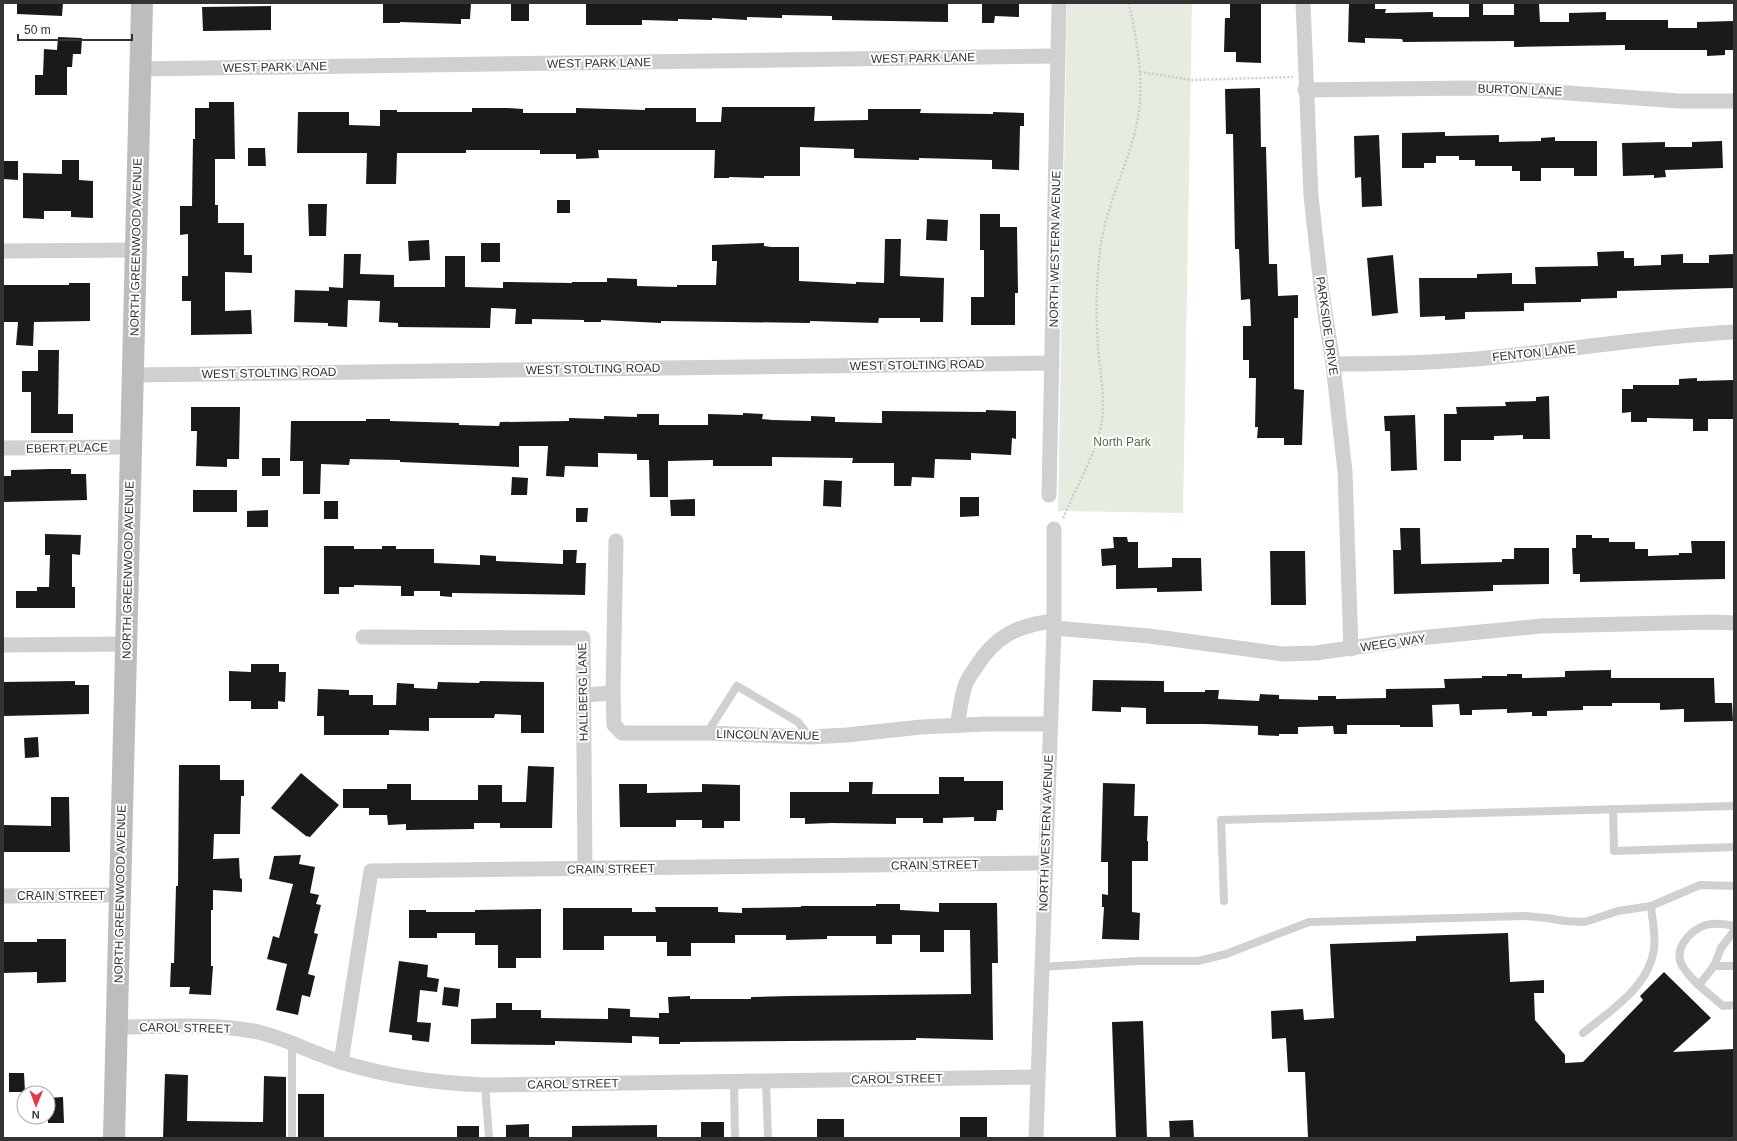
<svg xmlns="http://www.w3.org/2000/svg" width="1737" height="1141" font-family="Helvetica,sans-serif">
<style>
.green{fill:#e6ecdf}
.building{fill:#1a1a1a}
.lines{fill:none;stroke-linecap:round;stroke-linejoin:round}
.path{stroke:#cdcdcd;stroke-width:2.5;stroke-dasharray:2 2;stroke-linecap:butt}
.lane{stroke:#d0d0d0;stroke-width:8}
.street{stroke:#d0d0d0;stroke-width:15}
.secondary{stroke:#bdbdbd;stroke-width:22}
.labels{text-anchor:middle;stroke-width:4;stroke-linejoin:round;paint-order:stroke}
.street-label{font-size:12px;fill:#333;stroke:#fff}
.park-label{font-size:12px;fill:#56703f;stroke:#fff}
</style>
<rect width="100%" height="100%" fill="#fff"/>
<polygon class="green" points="1067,3 1192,3 1183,513 1058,511"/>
<g class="building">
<polygon points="17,3 63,3 62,16 17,14"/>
<polygon points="383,3 471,3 470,19 461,19 461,24 400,22 400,23 383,23"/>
<rect x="511" y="3" width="18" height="18"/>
<polygon points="586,3 948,3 948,22 832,20 832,16 782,15 782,18 747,17 747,20 712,18 712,20 678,19 678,21 642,20 642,25 586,25"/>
<polygon points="982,3 1019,3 1019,17 995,16 994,23 982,23"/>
<polygon points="1230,3 1261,3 1261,63 1236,62 1236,52 1224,52 1225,18 1230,18"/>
<polygon points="1349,3 1375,3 1375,9 1386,9 1385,13 1433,12 1433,17 1469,17 1469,3 1483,3 1483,15 1514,15 1514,4 1539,4 1540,22 1569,22 1569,13 1606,12 1606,20 1668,20 1668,28 1697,28 1697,22 1734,21 1734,50 1725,50 1725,55 1707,56 1707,50 1625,50 1625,45 1514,47 1514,41 1403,42 1402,39 1365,38 1365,43 1348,42"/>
<polygon points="271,6 271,30 203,31 202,7"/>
<polygon points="58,37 82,38 81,54 73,54 72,67 67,67 67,95 35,95 35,75 43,75 44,49 57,50"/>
<polygon points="1260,88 1261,147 1266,147 1269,264 1277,264 1278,296 1298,295 1298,318 1294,318 1294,389 1304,390 1302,445 1284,445 1284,438 1257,438 1258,427 1255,427 1256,378 1249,378 1249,360 1243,360 1243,326 1251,326 1250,299 1241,300 1239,249 1235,249 1233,134 1226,134 1225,89"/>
<polygon points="209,102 234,102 235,159 215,159 215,205 218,205 218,223 244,223 244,255 252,255 252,273 225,272 225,311 251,310 252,334 191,335 191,301 182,301 182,276 188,276 188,234 180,235 180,206 192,206 193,139 195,139 195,108 209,108"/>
<polygon points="722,107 815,107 814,121 868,120 868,109 921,109 920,113 993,114 993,112 1024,113 1024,126 1020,126 1019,170 992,169 992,160 919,158 919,160 854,158 854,149 800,147 800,176 764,176 764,178 729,177 729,178 714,178 715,150 598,150 599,158 576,159 576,154 540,154 540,150 466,150 466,153 397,153 396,184 366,184 367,153 297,153 298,112 349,112 349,125 380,126 380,110 397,110 397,112 472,112 472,108 507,108 523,109 523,113 576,113 576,108 645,110 645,108 696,108 696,122 721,122"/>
<polygon points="1445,132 1445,136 1499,135 1499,142 1541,141 1541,138 1555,137 1555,141 1597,141 1597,176 1574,176 1574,168 1541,168 1541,181 1520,181 1520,171 1512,171 1512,166 1475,166 1475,160 1459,160 1459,156 1436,156 1436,163 1424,163 1424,168 1402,168 1402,133"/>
<polygon points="1379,135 1382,206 1362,207 1361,177 1355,178 1354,136"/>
<polygon points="1722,141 1723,168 1665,170 1666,177 1654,178 1654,175 1623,176 1622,143 1665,142 1665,147 1692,147 1692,142"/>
<polygon points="248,148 265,148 266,166 248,166"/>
<polygon points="62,160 79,160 79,180 93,181 93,218 71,217 71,211 44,211 44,219 23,218 23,173 62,174"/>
<polygon points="3,161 18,161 18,180 3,179"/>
<rect x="557" y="200" width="13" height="13"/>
<polygon points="308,204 327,204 326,236 309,236"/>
<polygon points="980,214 1000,214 1000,227 1017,227 1018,293 1015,293 1015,325 971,325 971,297 984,297 984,250 980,250"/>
<polygon points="927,219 948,220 947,241 926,240"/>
<polygon points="885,239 901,239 900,276 944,278 943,322 920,322 920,318 879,318 878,323 810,321 810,323 661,321 661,323 601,320 601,322 584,322 584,320 532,319 532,324 515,324 516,309 491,308 490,328 398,327 398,323 379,322 380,301 348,300 347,327 328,326 328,323 294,322 295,290 329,291 329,287 343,288 344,254 361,254 360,274 394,275 394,287 445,287 445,256 465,256 465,287 503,288 503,282 572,283 572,282 607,282 607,278 637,279 637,286 677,287 677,285 716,285 717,261 712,261 712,245 764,243 764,246 771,247 799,247 799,281 856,284 856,282 884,283"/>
<polygon points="429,240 430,260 409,261 408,241"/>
<rect x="481" y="243" width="19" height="19"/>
<polygon points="1624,251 1624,258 1634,258 1634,266 1661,265 1661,255 1683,254 1683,263 1709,263 1709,255 1734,254 1734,288 1617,291 1617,298 1581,299 1581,302 1524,303 1524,311 1465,312 1465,319 1445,320 1445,316 1420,317 1419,278 1477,278 1477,274 1512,273 1512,284 1536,284 1535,267 1598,266 1597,252"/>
<polygon points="1393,255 1398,313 1372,316 1367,258"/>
<polygon points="69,283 90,283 90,321 34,322 33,346 16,345 18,322 3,322 3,285 69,285"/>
<polygon points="38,350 59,350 58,414 73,414 73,433 31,433 31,392 22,392 22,371 38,371"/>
<polygon points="1697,378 1697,381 1734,380 1734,419 1708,419 1708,431 1693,431 1693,419 1647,418 1647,422 1631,422 1631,412 1622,413 1622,389 1633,389 1633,385 1679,385 1679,379"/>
<polygon points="1549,396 1550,439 1523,439 1523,435 1494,436 1494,440 1461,440 1461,461 1444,461 1444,414 1457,414 1456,407 1506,406 1505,402 1536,401 1536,397"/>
<polygon points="191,407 240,407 239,459 227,459 227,467 196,466 197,431 191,431"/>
<polygon points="986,410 1016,411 1016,439 1012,438 1011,455 971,453 971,460 935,459 934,478 912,477 911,486 894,486 894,463 852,463 853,458 772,457 772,466 713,466 713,460 668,461 668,497 650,497 649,460 637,460 637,454 598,453 598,467 565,466 564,477 546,476 548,446 519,446 519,467 400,462 400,460 350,459 349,465 321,464 320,494 303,494 303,461 290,461 291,421 366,421 366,419 390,419 390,421 459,423 459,425 499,426 500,422 569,421 569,418 604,419 604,416 637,417 637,414 659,414 659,425 708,425 708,414 743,415 743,413 763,414 762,419 773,420 811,421 811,416 835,417 835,422 882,423 882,411 986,412"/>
<polygon points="1415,415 1417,470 1391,471 1390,431 1385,431 1384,416"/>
<rect x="262" y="458" width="18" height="18"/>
<polygon points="51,469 71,469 71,474 86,474 87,500 3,502 3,476 11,476 11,470"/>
<polygon points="512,477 528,478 527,495 511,495"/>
<polygon points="824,480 842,481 841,507 823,506"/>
<rect x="193" y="490" width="44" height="22"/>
<polygon points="960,497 979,497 979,516 960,517"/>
<polygon points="695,499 695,516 671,516 670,500"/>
<rect x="324" y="501" width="14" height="18"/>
<polygon points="576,508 588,508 587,522 576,522"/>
<polygon points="268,510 268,527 247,527 247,511"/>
<polygon points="1400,528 1420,528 1421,564 1502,562 1502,559 1514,559 1514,548 1549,548 1549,584 1493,585 1493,591 1394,594 1393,550 1401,550"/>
<polygon points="45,534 81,535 80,555 72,554 72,587 75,587 75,608 16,608 16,591 37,591 37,587 49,587 50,555 45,555"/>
<polygon points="1576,535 1592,535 1592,538 1609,538 1609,542 1635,542 1635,549 1648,549 1648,556 1679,555 1679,553 1692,553 1691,541 1725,541 1725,579 1580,582 1580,574 1573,574 1572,548 1576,548"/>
<polygon points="1113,537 1127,537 1128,542 1138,542 1138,568 1172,567 1172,558 1201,558 1202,591 1157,592 1157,588 1116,589 1116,565 1102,566 1101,549 1114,548"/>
<polygon points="324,546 354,546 354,549 382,549 382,546 396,546 396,549 434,549 434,563 480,565 480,555 496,556 496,561 563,564 563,550 577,550 576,563 586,563 585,595 452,593 452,597 440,596 440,591 414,591 414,596 401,596 401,586 354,585 354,587 339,587 339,594 324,594"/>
<polygon points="1270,551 1305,551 1306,605 1271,605"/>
<polygon points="251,664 279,664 279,672 286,672 285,702 278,701 278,709 251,709 251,701 229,701 229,671 251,672"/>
<polygon points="1611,670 1611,678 1714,678 1715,703 1732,703 1733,721 1684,722 1684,709 1660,710 1660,703 1612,703 1612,706 1583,706 1583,710 1547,711 1547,716 1532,716 1532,712 1507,713 1507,709 1472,710 1472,715 1460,715 1459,704 1432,705 1433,727 1400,727 1400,725 1347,725 1347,734 1334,734 1333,726 1298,727 1298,734 1279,734 1279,736 1258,735 1258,726 1204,724 1146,724 1146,708 1121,707 1121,712 1092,711 1093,680 1164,681 1164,692 1205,692 1205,690 1219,690 1218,699 1259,701 1260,694 1279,695 1279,699 1318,700 1318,696 1336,696 1336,699 1386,698 1386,689 1445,688 1444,679 1482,678 1482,676 1507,676 1507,674 1522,674 1522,678 1565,677 1565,671"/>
<polygon points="75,681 75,685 89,685 89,714 3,716 3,682"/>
<polygon points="480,681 544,682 544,733 521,733 521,715 495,714 494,718 429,718 429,731 389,730 389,735 324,735 324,716 317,716 318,689 349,690 349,695 373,695 373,705 396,705 397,683 414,684 414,688 437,689 438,682 479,683"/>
<polygon points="38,737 39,757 25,758 24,738"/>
<polygon points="179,765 220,765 220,780 244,780 244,796 241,796 240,834 214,834 213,859 239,858 240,878 242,879 242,892 213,890 213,910 211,910 211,966 213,966 211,995 189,994 190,987 170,987 171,963 174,963 176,886 178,886"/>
<polygon points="528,766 554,767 552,828 500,828 500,823 474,823 474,829 406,830 406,824 388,825 387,815 369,815 369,808 343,808 343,789 387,789 387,784 411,784 411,800 478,800 478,785 502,785 502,802 526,802"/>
<polygon points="301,773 339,805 310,837 306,836 271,808"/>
<polygon points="939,777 964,777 964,781 1003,781 1003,810 997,810 996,821 974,821 974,817 943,818 943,823 923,823 923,818 896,818 896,824 832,823 805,824 805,818 790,818 790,792 849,792 849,782 873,782 872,794 939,794"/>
<polygon points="1103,783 1135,784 1134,816 1148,816 1147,841 1148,841 1148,861 1132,861 1132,912 1140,913 1139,940 1102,939 1104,907 1102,907 1102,894 1108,895 1108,862 1101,862"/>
<polygon points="619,784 647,784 647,793 702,792 702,784 740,785 740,821 724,821 724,828 702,828 702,820 676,820 676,827 620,827"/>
<polygon points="51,797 69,797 70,852 3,852 3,825 51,826"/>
<polygon points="301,855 299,864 315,867 310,893 319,895 316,904 321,905 314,933 318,934 308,974 315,976 310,997 302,995 298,1015 276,1010 287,964 267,959 273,936 279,938 293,884 269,879 274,856"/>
<polygon points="939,903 997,903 998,963 992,963 993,1040 916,1038 916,1040 680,1042 680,1044 659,1044 659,1037 632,1036 632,1043 555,1041 555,1045 471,1044 471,1019 496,1018 496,1003 512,1003 512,1010 541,1010 541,1018 608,1019 608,1008 630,1009 630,1017 659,1018 659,1013 669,1013 668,997 690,996 690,999 751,999 751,997 790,996 971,994 970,930 944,930 944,952 920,952 920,935 892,935 892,944 876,944 876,936 827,936 827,939 786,940 786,935 735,935 735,943 691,943 691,956 667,956 667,942 656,942 656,936 604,936 604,950 563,950 563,908 632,908 632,912 656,912 655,907 718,907 718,912 742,913 742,908 801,907 801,906 876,906 876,904 900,904 900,910 939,912"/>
<polygon points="541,909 541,958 516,958 516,968 498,968 498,945 475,945 475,933 437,933 437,938 409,938 409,910 426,910 426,912 475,912 475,910"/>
<polygon points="1508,933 1510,982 1544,980 1544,993 1534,993 1535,1020 1565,1055 1565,1063 1583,1062 1643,1000 1640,996 1664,972 1711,1018 1673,1052 1734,1049 1734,1138 1308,1138 1305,1072 1288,1072 1286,1038 1272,1039 1271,1011 1303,1009 1304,1020 1334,1018 1330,944 1416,941 1416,936"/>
<polygon points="37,939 66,939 66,982 37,983 37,972 3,973 3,942 37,942"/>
<polygon points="399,961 428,965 427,977 439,979 437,992 420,990 417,1022 431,1023 429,1042 412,1040 412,1035 389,1032"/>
<polygon points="444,987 460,989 458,1007 442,1005"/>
<polygon points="1143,1021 1147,1138 1116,1138 1112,1022"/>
<polygon points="9,1073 24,1073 25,1092 9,1092"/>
<polygon points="165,1074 188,1075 187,1121 263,1122 264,1076 286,1077 286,1138 163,1138"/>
<rect x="298" y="1094" width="26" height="44"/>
<polygon points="63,1097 64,1123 48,1123 48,1098"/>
<rect x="960" y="1117" width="27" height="21"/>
<rect x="817" y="1119" width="27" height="19"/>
<polygon points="1193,1120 1194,1138 1170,1138 1169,1121"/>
<rect x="701" y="1122" width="23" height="16"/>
<polygon points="529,1124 529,1138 506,1138 506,1125"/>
<polygon points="657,1125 657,1138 572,1138 572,1126"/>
<rect x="457" y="1126" width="22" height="12"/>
</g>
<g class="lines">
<g class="path">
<polyline points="1140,72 1193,80 1293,77"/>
<path d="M1063 518C1075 489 1098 451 1102 420 1105 396 1100 371 1098 347 1096 315 1096 283 1100 251 1105 207 1128 166 1137 123 1145 85 1137 41 1129 3"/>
</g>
<g class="lane">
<polyline points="707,733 737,686 798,722 810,737"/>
<polyline points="1613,809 1614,851 1734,847"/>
<polyline points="1224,901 1221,820 1734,806"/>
<polyline points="1651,906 1700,885 1734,886"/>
<path d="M1734 926C1725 924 1715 922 1706 925 1690 930 1672 950 1683 967 1693 983 1710 994 1723 1006L1734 1005"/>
<polyline points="1714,966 1734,966"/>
<path d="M1041 967 1137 961H1198L1226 954 1309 922 1525 916 1547 918 1565 921 1585 922 1618 911 1651 906C1652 919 1656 935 1654 949 1649 987 1610 1011 1583 1033"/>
<polyline points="1699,985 1714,966 1721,948 1734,931"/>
<polyline points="292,1043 292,1138"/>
<polyline points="766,1081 768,1138"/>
<polyline points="734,1082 735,1138"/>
<polyline points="485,1085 489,1138"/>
</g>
<g class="street">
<polyline points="1303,3 1311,196 1321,286 1333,364 1345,472 1351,649"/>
<polyline points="140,69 1058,56"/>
<polyline points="1305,90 1467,88 1514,89 1679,101 1734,101"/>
<polyline points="3,251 136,250"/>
<path d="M1333 364C1387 364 1442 363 1496 357 1576 349 1654 336 1734 332"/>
<polyline points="133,375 1052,363"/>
<polyline points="3,448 131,447"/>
<polyline points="1049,495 1059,3"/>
<polyline points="616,541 613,693 614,725 622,733 707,733 810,737 847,735 921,727 986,724 1050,724"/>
<polyline points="1054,628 1149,636 1283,654 1316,653 1419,638 1541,626 1714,622 1734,623"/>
<polyline points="363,637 583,638 585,869"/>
<polyline points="3,645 126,644"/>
<polyline points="584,695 613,693"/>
<path d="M957 725C960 712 961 698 965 686 967 679 972 673 976 667 995 636 1018 625 1054 621"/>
<polyline points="3,896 120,895"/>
<path d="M116 1027C161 1027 208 1023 253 1031 284 1037 311 1053 341 1062 388 1077 436 1083 485 1085L1037 1077"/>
<polyline points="341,1062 371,871 1044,863"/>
<polyline points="1036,1138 1054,628 1054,529"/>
</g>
<polyline class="secondary" points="114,1138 142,3"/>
</g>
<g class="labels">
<g class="street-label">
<text transform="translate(923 58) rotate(-1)" y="4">WEST PARK LANE</text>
<text transform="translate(599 63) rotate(-1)" y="4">WEST PARK LANE</text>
<text transform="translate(275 67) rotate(-1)" y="4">WEST PARK LANE</text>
<text transform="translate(1520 90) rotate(2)" y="4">BURTON LANE</text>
<text transform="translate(136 247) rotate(-89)" y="4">NORTH GREENWOOD AVENUE</text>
<text transform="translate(1055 249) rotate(-89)" y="4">NORTH WESTERN AVENUE</text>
<text transform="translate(1327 326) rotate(82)" y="4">PARKSIDE DRIVE</text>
<text transform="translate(1534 353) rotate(-6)" y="4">FENTON LANE</text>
<text transform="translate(917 365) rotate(-1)" y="4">WEST STOLTING ROAD</text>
<text transform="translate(593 369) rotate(-1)" y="4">WEST STOLTING ROAD</text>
<text transform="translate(269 373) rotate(-1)" y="4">WEST STOLTING ROAD</text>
<text transform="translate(67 448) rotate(-1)" y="4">EBERT PLACE</text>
<text transform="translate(128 570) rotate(-89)" y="4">NORTH GREENWOOD AVENUE</text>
<text transform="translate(1393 643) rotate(-8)" y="4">WEEG WAY</text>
<text transform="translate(583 692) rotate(-91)" y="4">HALLBERG LANE</text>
<text transform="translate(768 735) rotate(1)" y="4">LINCOLN AVENUE</text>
<text transform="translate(1046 833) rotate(-88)" y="4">NORTH WESTERN AVENUE</text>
<text transform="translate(935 865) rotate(-1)" y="4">CRAIN STREET</text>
<text transform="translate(611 869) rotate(-1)" y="4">CRAIN STREET</text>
<text transform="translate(120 894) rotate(-89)" y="4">NORTH GREENWOOD AVENUE</text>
<text x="61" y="900">CRAIN STREET</text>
<text transform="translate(185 1028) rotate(1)" y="4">CAROL STREET</text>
<text transform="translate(897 1079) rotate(-1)" y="4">CAROL STREET</text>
<text transform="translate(573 1084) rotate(-1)" y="4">CAROL STREET</text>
</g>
<g class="park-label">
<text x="1122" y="446">North Park</text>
</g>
</g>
<rect width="1737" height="1141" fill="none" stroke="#333333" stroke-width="8"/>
<g transform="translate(36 1105) rotate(181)"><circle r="19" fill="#ffffff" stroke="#adadad"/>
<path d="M0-3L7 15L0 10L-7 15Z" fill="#e63946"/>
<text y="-6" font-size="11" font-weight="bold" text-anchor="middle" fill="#333333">N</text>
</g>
<path d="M18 34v6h114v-6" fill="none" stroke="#333333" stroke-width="2"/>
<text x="24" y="34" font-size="12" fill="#333333" stroke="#ffffff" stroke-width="3" paint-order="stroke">50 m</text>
</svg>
